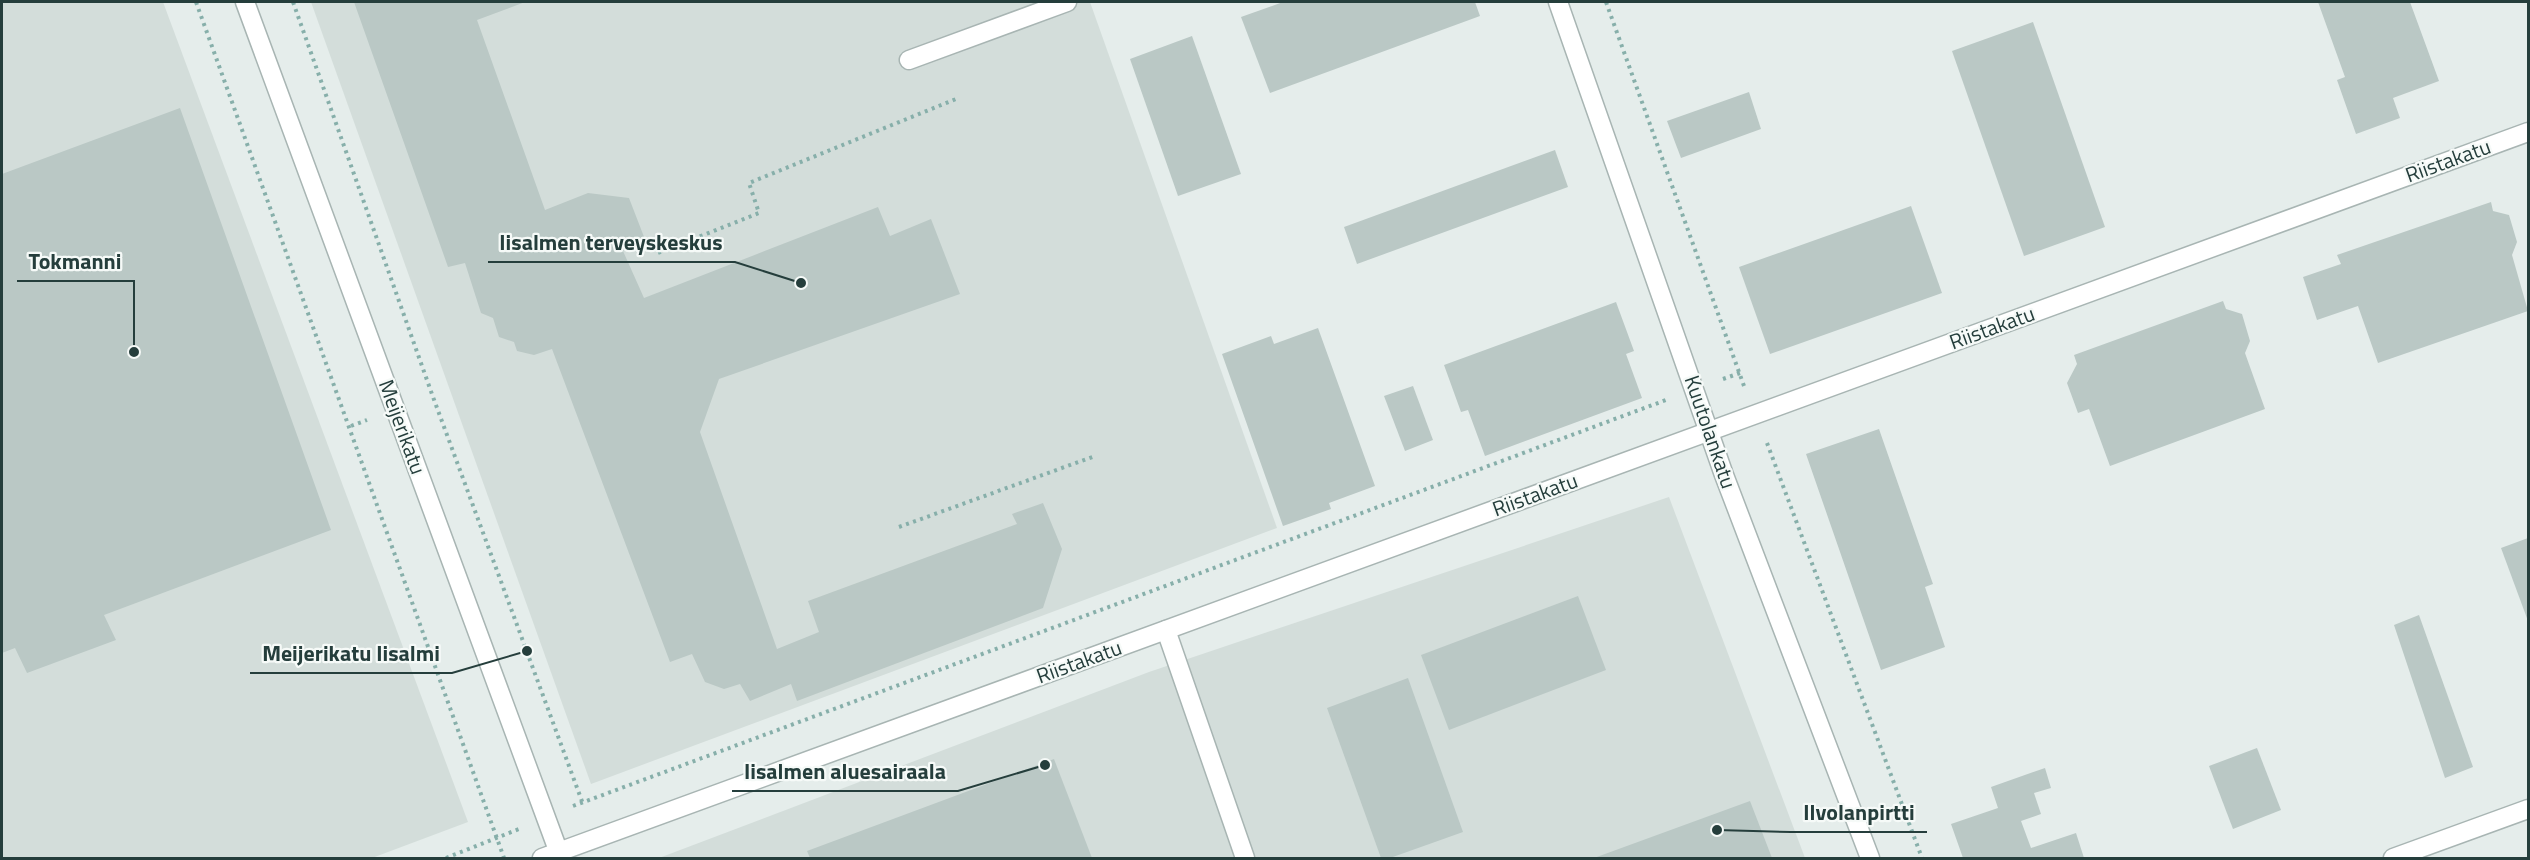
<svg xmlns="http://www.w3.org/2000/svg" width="2530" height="860" font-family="'Titillium Web',sans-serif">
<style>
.built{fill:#d3ddda}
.building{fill:#bac8c5}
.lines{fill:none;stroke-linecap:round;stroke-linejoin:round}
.minor-casing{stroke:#a8b5b3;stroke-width:21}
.path{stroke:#87afaa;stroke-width:4;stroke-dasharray:3 4.5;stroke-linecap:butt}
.minor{stroke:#fff;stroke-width:18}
.labels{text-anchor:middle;stroke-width:4.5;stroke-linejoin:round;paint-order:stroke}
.street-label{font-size:21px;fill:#253e3c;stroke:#f6faf8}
.leader{fill:none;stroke:#253e3c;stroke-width:2}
.callout-dot{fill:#253e3c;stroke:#f6faf8;stroke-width:2}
.callout-label{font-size:22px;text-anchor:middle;font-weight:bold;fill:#253e3c;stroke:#f6faf8;stroke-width:4.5;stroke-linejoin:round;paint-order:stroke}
</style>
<rect width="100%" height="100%" fill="#e5edeb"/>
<g class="built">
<polygon points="2,2 163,2 468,822 372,858 2,858"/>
<polygon points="311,2 1090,2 1277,528 591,784"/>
<polygon points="1669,497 1805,858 659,858 1149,672"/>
</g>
<g class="building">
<polygon points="354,2 525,2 477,20 545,210 588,193 629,198 646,242 623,251 644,298 878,207 890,236 931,219 960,294 719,379 700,432 777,649 819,632 808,601 1017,524 1012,514 1043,503 1062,549 1043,608 797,701 791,684 750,701 740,684 724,689 705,682 692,654 670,662 552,349 534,355 517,351 514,342 499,337 493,318 481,313 465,263 448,267"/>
<polygon points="1283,2 1475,2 1480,16 1270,93 1241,17"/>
<polygon points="2318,2 2410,2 2439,81 2393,98 2400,118 2356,134 2337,80 2345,77"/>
<polygon points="2033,22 2105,227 2024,256 1952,51"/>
<polygon points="1192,36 1241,174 1178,196 1130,59"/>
<polygon points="1749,92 1761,129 1681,158 1667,121"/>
<polygon points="180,108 331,530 104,615 116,640 27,673 15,648 2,653 2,174"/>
<polygon points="1555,150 1568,187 1357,264 1344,227"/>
<polygon points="2491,202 2493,211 2509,215 2517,242 2512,255 2528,311 2378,363 2358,306 2317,320 2303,277 2341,264 2337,255"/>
<polygon points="1911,206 1942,293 1770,354 1739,267"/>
<polygon points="2223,301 2226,309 2242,314 2250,341 2245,353 2265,409 2110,466 2089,409 2078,413 2067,383 2077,364 2074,355"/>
<polygon points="1616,302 1634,351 1626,354 1642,398 1485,456 1468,410 1461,412 1444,365"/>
<polygon points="1318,328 1375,486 1329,503 1331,509 1283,526 1222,354 1271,336 1274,344"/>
<polygon points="1413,386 1433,440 1405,451 1384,396"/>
<polygon points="1879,429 1933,584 1925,587 1945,647 1881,670 1806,454"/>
<polygon points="2528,538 2528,621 2501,548"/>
<polygon points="1578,596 1606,670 1449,730 1421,655"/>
<polygon points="2419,615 2473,767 2445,778 2394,625"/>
<polygon points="1408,678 1463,832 1390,858 1381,858 1327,708"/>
<polygon points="2257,748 2281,810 2233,829 2209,766"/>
<polygon points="1054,759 1092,858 810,858 807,851"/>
<polygon points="2045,768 2051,788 2034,793 2041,814 2021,821 2031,848 2076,833 2084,858 1963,858 1951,824 1998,808 1991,787"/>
<polygon points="1750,801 1772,858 1594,858"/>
</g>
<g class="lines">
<defs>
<g id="minor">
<polyline points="245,2 559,853"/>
<polyline points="1558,2 1724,475 1870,858"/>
<polyline points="909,60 1067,2"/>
<polyline points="1166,630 1245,858"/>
<polyline points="542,858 2528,132"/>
<polyline points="2393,858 2528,809"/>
</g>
</defs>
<use href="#minor" class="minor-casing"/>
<g class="path">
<polyline points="196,2 504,858"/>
<polyline points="293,2 433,397 583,804"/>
<polyline points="1606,2 1744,386"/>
<polyline points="658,253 759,213 749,183 956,99"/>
<polyline points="1723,379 1740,373"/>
<polyline points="351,426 367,420"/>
<polyline points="1767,443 1922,858"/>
<polyline points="899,527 1095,456"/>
<polyline points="573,806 1666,400"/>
<polyline points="446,858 519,829"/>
</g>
<use href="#minor" class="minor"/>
</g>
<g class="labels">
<g class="street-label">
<text transform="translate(2448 161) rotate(-20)" y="7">Riistakatu</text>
<text transform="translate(1992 328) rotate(-20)" y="7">Riistakatu</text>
<text transform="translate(402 427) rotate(70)" y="7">Meijerikatu</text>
<text transform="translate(1710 432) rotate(71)" y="7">Kuutolankatu</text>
<text transform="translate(1535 495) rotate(-20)" y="7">Riistakatu</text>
<text transform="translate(1079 662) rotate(-20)" y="7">Riistakatu</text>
</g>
</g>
<path class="leader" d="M801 283L735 262H488M134 352L134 281H17M527 651L452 673H250M1045 765L958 791H732M1717 830L1791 832H1927"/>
<g class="callout-dot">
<circle cx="801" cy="283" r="6"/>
<circle cx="134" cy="352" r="6"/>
<circle cx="527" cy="651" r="6"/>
<circle cx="1045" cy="765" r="6"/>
<circle cx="1717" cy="830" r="6"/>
</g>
<g class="callout-label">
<text x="611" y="250">Iisalmen terveyskeskus</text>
<text x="75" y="269">Tokmanni</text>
<text x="351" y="661">Meijerikatu Iisalmi</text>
<text x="845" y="779">Iisalmen aluesairaala</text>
<text x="1859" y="820">Ilvolanpirtti</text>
</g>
<rect width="2530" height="860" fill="none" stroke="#253e3c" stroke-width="6"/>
</svg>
